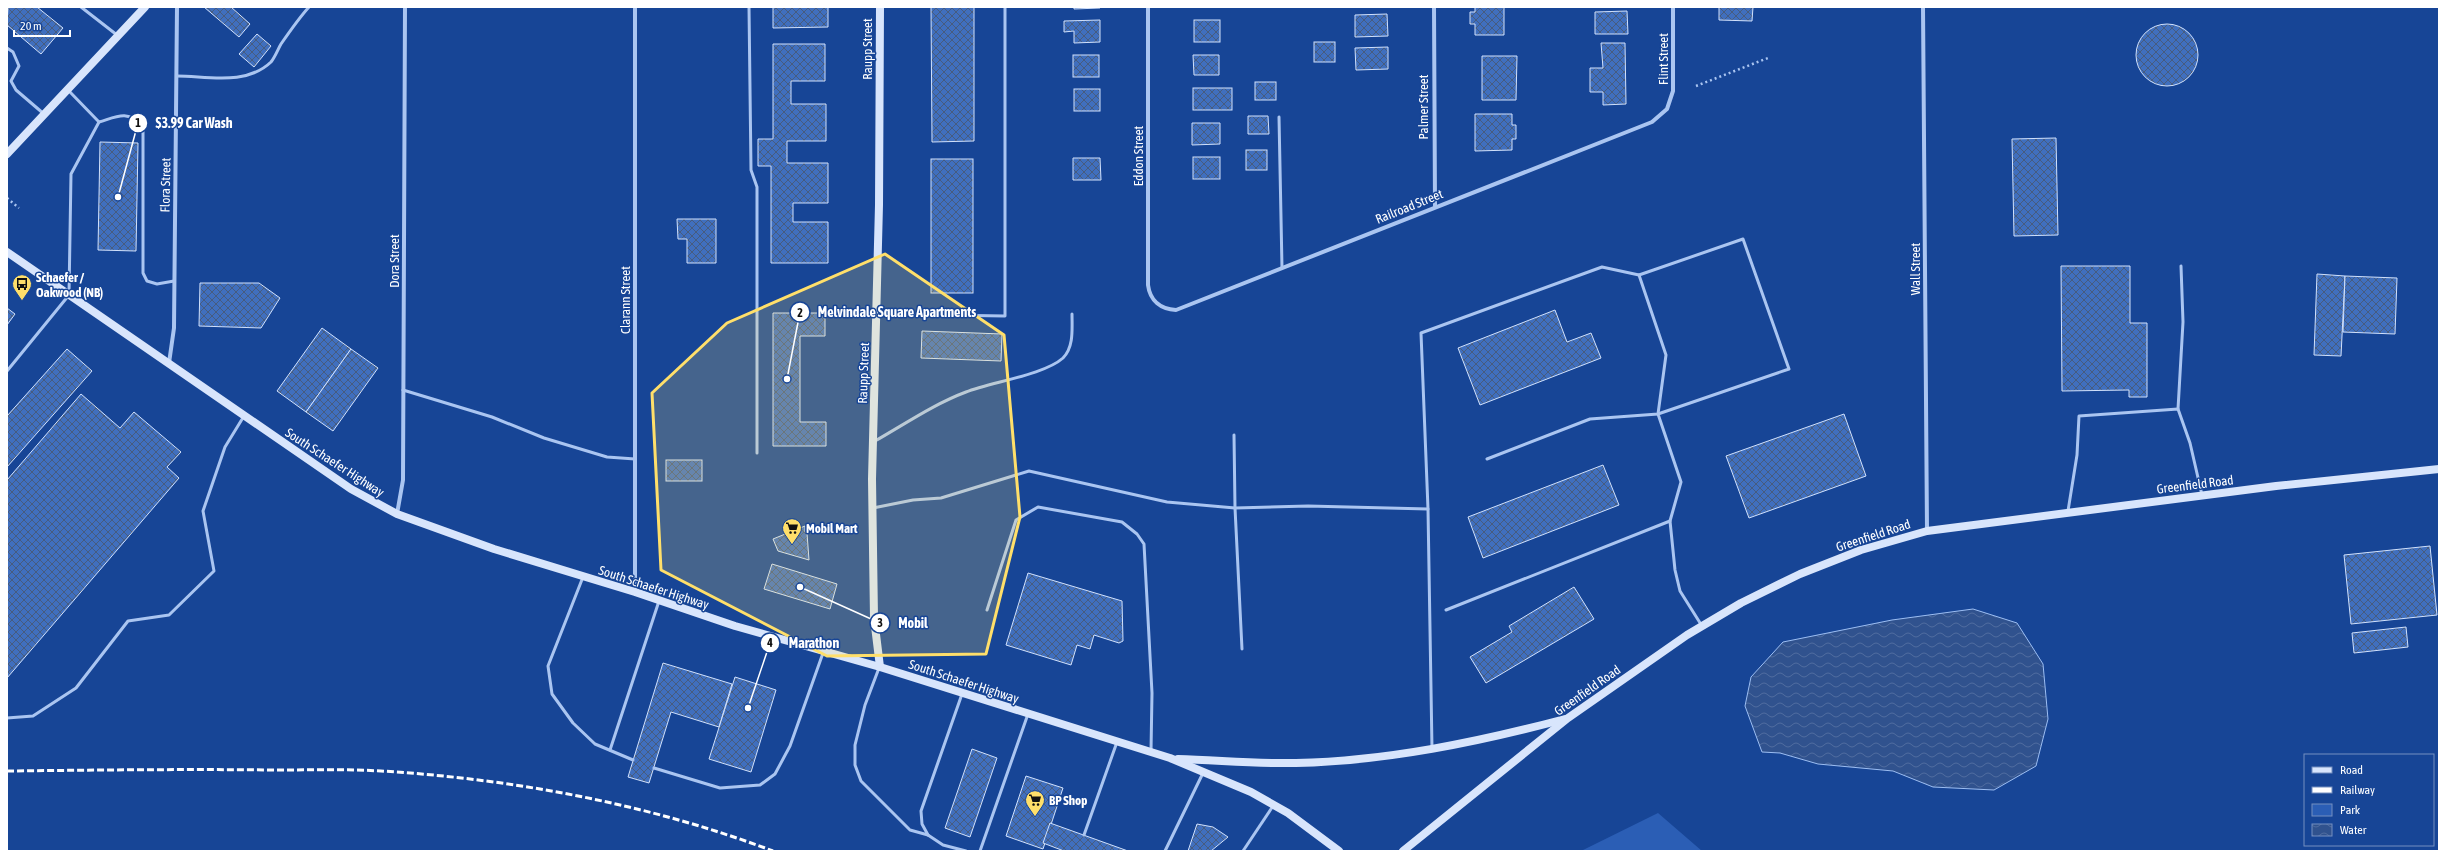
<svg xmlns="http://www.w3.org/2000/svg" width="2446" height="858" font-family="'Asap Condensed',sans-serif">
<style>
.green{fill:#2b5eb5}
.water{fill:url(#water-waves);stroke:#9cbef3}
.building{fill:url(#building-cross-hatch);stroke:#d1e1fc}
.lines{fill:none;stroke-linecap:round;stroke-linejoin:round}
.path{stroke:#aac5f1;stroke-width:2.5;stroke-dasharray:2 3;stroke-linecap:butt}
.lane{stroke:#aac5f1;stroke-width:3}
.street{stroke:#aac5f1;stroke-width:4}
.secondary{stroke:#d8e5fc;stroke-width:8}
.rail{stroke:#fff;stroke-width:3;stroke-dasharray:7 3;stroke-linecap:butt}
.marked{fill:#ffdf6a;fill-opacity:0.2;stroke:#ffdf6a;stroke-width:3;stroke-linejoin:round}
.labels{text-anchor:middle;stroke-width:3;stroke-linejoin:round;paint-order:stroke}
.street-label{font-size:13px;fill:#fff;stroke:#174596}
.poi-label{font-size:13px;font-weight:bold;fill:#fff;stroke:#174596;text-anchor:start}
.leader{fill:none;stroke:#fff;stroke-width:1.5}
.callout-dot{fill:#fff;stroke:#174596;stroke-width:1.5}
.mark-label{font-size:12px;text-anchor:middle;font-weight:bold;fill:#111}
.callout-label{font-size:14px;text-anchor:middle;font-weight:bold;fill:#fff;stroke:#174596;stroke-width:3;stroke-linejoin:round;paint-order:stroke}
</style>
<defs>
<pattern id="water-waves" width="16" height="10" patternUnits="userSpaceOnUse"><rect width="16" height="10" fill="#30528e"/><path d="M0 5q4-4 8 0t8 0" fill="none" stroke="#4f6c9f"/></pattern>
<pattern id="building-cross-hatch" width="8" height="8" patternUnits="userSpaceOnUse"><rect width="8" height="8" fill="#406fbe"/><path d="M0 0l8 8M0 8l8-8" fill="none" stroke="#475c7f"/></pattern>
</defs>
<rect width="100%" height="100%" fill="#174596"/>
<polygon class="green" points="1658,813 1702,851 1581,851"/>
<polygon class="water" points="1973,609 2017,623 2043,664 2048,719 2036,766 1994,790 1933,787 1893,771 1818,764 1780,753 1762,752 1745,706 1751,677 1783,642 1892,620"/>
<g class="building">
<polygon points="8,7 37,7 63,28 41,54 7,25"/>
<polygon points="204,7 231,7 250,24 239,37"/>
<polygon points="773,7 828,7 828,27 773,28"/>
<polygon points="931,7 974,7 974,141 932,142"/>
<polygon points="1074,7 1100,7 1100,8 1074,9"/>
<polygon points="1475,7 1504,7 1504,35 1475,35 1475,24 1470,24 1470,12 1475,12"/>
<polygon points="1719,7 1753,7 1752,21 1719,20"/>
<polygon points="1627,11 1628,34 1595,34 1595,12"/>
<polygon points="1387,14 1388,36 1355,37 1355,15"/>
<polygon points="1100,20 1100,42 1074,43 1074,31 1064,32 1064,21"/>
<rect x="1194" y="20" width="26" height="22"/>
<circle cx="2167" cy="55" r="31"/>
<polygon points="257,34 271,46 254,67 239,54"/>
<rect x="1314" y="42" width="21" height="20"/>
<polygon points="1601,43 1625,43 1626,104 1603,105 1603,92 1590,92 1590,68 1603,68"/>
<polygon points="773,44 825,44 825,81 791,81 791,104 826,104 826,141 787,141 787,163 828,163 828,203 793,203 793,222 828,222 828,263 771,263 771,166 758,166 758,139 773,139"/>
<polygon points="1388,47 1388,69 1356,70 1355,48"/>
<rect x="1073" y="55" width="26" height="22"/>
<polygon points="1193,55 1219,55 1219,75 1194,75"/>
<polygon points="1482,56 1517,56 1516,100 1482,100"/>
<rect x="1255" y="82" width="21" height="18"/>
<rect x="1193" y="88" width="39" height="22"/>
<rect x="1074" y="89" width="26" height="22"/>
<polygon points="1475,114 1512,114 1512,125 1516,125 1516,139 1512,139 1512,150 1475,151"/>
<polygon points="1248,116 1268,116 1269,134 1248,134"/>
<polygon points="1192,123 1220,123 1220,144 1192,145"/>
<polygon points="2056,138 2058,235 2014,236 2012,139"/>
<polygon points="100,142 138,143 136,251 98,250"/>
<rect x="1246" y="150" width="21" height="20"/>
<rect x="1193" y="157" width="27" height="22"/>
<polygon points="1073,158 1100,158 1101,180 1073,180"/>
<rect x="931" y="159" width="42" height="134"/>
<polygon points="677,219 716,219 716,263 687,263 687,239 678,239"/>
<polygon points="2061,266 2130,266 2130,323 2147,323 2147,397 2129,397 2129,390 2062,391"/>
<polygon points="2317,274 2345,276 2341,356 2314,355"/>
<polygon points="2345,276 2397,278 2395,334 2343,332"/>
<polygon points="200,283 259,283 280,298 261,328 199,326"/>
<polygon points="7,308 15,314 7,325"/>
<polygon points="1555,310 1567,342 1591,333 1601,358 1480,405 1458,348"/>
<polygon points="773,313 825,313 825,336 800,336 800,422 826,422 826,446 773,446"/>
<polygon points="322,328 351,349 306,412 277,391"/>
<polygon points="922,331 1002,334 1001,361 921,358"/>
<polygon points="67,349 92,371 7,467 7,416"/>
<polygon points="351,349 378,368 333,431 306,412"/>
<polygon points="81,394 120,428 134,412 181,452 167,467 179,478 7,678 7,480"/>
<polygon points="1844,414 1866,476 1749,518 1726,456"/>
<rect x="666" y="460" width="36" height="21"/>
<polygon points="1603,465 1619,505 1483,558 1468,517"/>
<polygon points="805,526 805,532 807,533 809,560 778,551 773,539"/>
<polygon points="2430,546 2437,615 2351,624 2344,555"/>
<polygon points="772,564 837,584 830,609 764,589"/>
<polygon points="1028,573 1122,601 1123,641 1119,643 1094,635 1090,649 1077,645 1071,665 1006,645"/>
<polygon points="1574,587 1594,619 1486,683 1470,657 1512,632 1509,626"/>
<polygon points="2406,627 2408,647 2354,653 2352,633"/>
<polygon points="663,663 732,684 719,727 671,712 649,783 628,777"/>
<polygon points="735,677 776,690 751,772 709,759"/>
<polygon points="972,749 997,758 970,837 945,828"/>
<polygon points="1026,776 1063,788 1043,849 1006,836"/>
<polygon points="1050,823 1128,851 1064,851 1043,843"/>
<polygon points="1197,824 1213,827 1228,837 1211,851 1188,851"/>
</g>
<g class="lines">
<g class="path">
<polyline points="1696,86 1768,58"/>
<polyline points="7,198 19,208"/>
</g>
<g class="lane">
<polyline points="81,7 117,35"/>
<polyline points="749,7 751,170 757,187 757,453"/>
<polyline points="7,48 13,52 19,66 11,81 16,90 44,114"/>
<path d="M177 76C207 76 246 86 271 62 275 57 278 49 281 44 290 31 299 18 309 7"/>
<polyline points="1279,117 1282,268"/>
<path d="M99 122C119 116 125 111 143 124V273L147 281 157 284 174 281"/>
<polyline points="877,314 1005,316 1005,7"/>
<polyline points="7,371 69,295 71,174 99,122 69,91"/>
<polyline points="403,390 492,417 544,438 607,457 635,459"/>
<polyline points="2178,409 2183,322 2181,266"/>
<polyline points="1234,435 1235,508 1242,649"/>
<path d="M875 441C905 424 934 404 966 392 991 382 1044 375 1063 358 1074 347 1072 329 1072 314"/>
<polyline points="1487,459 1590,419 1658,414 1666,355 1639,275"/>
<polyline points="873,508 913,500 941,498 1029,471 1167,502 1235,508 1308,506 1428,509"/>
<polyline points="2068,511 2077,455 2079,416 2178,409 2190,443 2202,495"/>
<polyline points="583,577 548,666 552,694 573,723 595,744 633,760"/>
<polyline points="987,610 1016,520 1038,507 1122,522 1137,534 1144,544 1152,693 1151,751"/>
<polyline points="1446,610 1670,521 1675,570 1680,591 1702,626"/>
<polyline points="879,668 865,705 855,745 855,765 861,781 910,830 928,835 943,845 966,851"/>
<polyline points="7,718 33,716 76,688 128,621 169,615 214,571 203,511 225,447 244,416"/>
<polyline points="1432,749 1428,509 1421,333 1602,267 1639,275 1743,239 1789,369 1658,414 1681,482 1670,521"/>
<polyline points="610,750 659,601"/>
<polyline points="654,768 720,788 760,785 775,774 790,746 823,653"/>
<polyline points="928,835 922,824 921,811 962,694"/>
<polyline points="1084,835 1117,742"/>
<polyline points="980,851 1028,714"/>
<polyline points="1165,851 1203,773"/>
<polyline points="1243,851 1273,806"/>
</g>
<g class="street">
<polyline points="635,7 635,592"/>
<path d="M1148 7V285C1150 301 1161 309 1176 310L1652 122 1667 109 1673 91V7"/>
<polyline points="1434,7 1435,206"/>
<polyline points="1923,7 1927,531"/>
<polyline points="169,363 174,328 177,7"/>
<polyline points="397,514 403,480 405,7"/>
</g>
<g class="secondary">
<polyline points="880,7 879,205 872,479 874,618 880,667"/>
<polyline points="7,154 145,7"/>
<polyline points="7,252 351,489 397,514 494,549 635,592 735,626 880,667 1170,758 1251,792 1288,813 1339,851"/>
<path d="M1178 759C1217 760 1257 764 1296 763 1387 761 1478 742 1565 719"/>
<polyline points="1403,851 1568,718 1687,635 1741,603 1800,574 1861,550 1927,531 2276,486 2439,469"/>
</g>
<path class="rail" d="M7 771C97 770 186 769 276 770 311 770 346 769 381 771 513 779 649 804 773 851"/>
</g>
<path class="marked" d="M885 254 1004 335 1020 517 986 654 827 656 661 570 652 393 727 323Z"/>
<defs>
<symbol id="bus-pin" viewBox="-11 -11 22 30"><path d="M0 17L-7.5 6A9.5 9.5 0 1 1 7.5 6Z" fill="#ffdf6a" stroke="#174596"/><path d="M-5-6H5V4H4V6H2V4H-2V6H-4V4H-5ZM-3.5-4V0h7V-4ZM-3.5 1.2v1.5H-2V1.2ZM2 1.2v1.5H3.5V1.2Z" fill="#111"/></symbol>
<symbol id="supermarket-pin" viewBox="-11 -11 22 30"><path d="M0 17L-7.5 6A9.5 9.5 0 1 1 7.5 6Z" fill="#ffdf6a" stroke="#174596"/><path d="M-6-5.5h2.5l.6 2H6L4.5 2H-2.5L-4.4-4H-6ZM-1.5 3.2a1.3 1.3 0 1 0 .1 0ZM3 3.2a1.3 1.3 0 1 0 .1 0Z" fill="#111"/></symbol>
</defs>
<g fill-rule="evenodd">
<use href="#bus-pin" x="11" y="273" width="22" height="30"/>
<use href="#supermarket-pin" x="781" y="517" width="22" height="30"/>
<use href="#supermarket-pin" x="1024" y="789" width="22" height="30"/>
</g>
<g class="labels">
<g class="street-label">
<text transform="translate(867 49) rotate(-90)" y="5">Raupp Street</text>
<text transform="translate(1663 59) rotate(-90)" y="5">Flint Street</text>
<text transform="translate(1423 107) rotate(-90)" y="5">Palmer Street</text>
<text transform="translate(1138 156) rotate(-90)" y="5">Eddon Street</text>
<text transform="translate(165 185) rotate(-89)" y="5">Flora Street</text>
<text transform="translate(1409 206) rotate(-22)" y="5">Railroad Street</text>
<text transform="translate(394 261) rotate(-90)" y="5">Dora Street</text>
<text transform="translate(1915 269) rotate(-90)" y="5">Wall Street</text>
<text transform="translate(625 300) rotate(-90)" y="5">Clarann Street</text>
<text transform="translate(863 373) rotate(-88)" y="5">Raupp Street</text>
<text transform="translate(335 462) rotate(33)" y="5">South Schaefer Highway</text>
<text transform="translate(2195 484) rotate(-7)" y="5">Greenfield Road</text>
<text transform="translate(1873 535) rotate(-18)" y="5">Greenfield Road</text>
<text transform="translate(654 587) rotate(18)" y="5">South Schaefer Highway</text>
<text transform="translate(964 681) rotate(18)" y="5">South Schaefer Highway</text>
<text transform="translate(1587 690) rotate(-35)" y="5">Greenfield Road</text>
</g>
<g class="poi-label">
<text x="36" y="282">Schaefer /<tspan x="36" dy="15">Oakwood (NB)</tspan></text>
<text x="806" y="533">Mobil Mart</text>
<text x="1049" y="805">BP Shop</text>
</g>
</g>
<path class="leader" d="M118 197L138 123M787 379L800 312M800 587L880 623M748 708L770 643"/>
<g class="callout-dot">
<circle cx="118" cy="197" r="4"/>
<circle cx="787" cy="379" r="4"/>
<circle cx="800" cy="587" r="4"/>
<circle cx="748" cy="708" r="4"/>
<circle cx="138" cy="123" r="10"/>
<circle cx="800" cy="312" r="10"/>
<circle cx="880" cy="623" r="10"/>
<circle cx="770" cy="643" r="10"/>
</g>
<g class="mark-label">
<text x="138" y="127">1</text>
<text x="800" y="317">2</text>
<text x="880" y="627">3</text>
<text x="770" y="647">4</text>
</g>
<g class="callout-label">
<text x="194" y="128">$3.99 Car Wash</text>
<text x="897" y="317">Melvindale Square Apartments</text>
<text x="913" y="628">Mobil</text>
<text x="814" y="648">Marathon</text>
</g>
<rect width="2446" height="858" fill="none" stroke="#ffffff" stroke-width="16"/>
<rect x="2304" y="754" width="130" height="92" fill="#174596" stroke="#748fc0"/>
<rect x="2312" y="767" width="20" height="6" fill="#d8e5fc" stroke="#748fc0"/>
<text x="2340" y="774" font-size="12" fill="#ffffff">Road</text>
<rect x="2312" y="787" width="20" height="6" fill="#ffffff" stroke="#748fc0"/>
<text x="2340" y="794" font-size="12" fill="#ffffff">Railway</text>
<rect x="2312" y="804" width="20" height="12" fill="#2b5eb5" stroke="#748fc0"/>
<text x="2340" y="814" font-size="12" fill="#ffffff">Park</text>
<rect x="2312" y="824" width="20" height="12" fill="url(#water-waves)" stroke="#748fc0"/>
<text x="2340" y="834" font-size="12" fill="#ffffff">Water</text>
<path d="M14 30v6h56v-6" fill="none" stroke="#ffffff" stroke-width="2"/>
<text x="20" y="30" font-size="12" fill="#ffffff" stroke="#174596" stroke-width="3" paint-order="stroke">20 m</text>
</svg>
